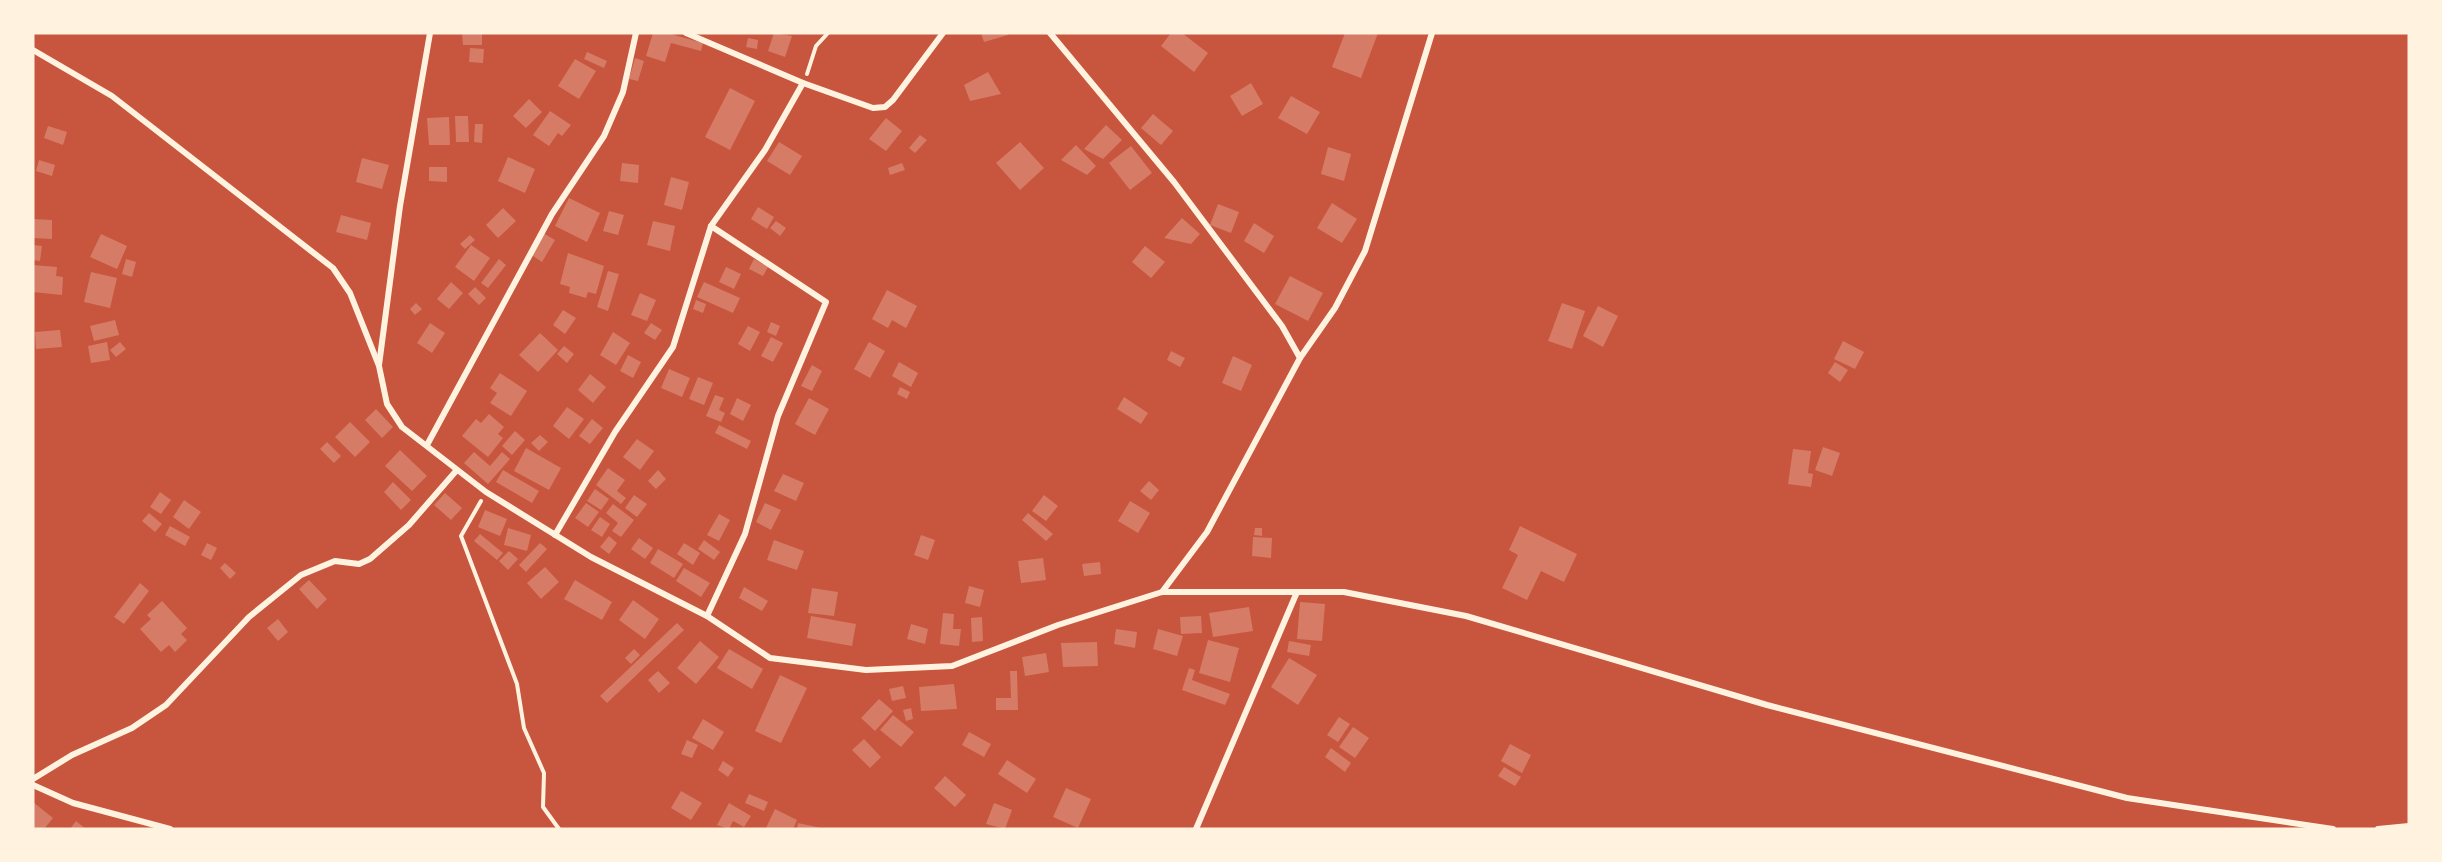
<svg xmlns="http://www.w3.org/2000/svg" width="2442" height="862" font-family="'Fira Sans Condensed',sans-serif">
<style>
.building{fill:#d67c66}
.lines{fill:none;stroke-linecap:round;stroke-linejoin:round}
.path{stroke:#fff3e0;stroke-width:4}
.minor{stroke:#fff3e0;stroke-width:6}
</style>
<rect width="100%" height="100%" fill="#c8553d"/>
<g class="building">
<polygon points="462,33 482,33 482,45 463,45"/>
<polygon points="653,33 667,33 703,43 701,51 671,43 665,62 646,56"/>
<polygon points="774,33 792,36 785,57 768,51"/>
<polygon points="981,33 1008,33 1008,35 984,42"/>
<polygon points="1171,33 1182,33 1208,53 1194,72 1161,46"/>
<polygon points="1345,33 1378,33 1361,78 1332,67"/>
<polygon points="748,38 758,40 757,49 746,47"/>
<polygon points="470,48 484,49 483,63 469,62"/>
<polygon points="587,52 607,61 604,68 584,59"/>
<polygon points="635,58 644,61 638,81 629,79"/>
<polygon points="575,59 596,71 579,99 558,86"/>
<polygon points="988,72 1001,94 970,101 964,85"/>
<polygon points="1251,83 1263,104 1242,116 1230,96"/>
<polygon points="730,88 755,101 730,150 705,137"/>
<polygon points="1291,96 1320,112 1307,134 1278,118"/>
<polygon points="529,99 542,112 526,128 513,116"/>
<polygon points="550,111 571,125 562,136 558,133 549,146 533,135"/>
<polygon points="1153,114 1173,131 1161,145 1141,128"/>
<polygon points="455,116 468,116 469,142 456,142"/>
<polygon points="449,117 450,145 429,145 427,118"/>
<polygon points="886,118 902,131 886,151 869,139"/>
<polygon points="475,124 483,124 482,143 474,142"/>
<polygon points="1106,125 1122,140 1103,159 1084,149"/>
<polygon points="48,126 67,132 63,145 44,138"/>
<polygon points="920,135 927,140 915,153 909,148"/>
<polygon points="779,142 802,156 790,175 767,161"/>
<polygon points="1020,142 1044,168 1020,190 996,163"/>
<polygon points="1076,145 1096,166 1087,175 1061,160"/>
<polygon points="1131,146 1152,173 1130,190 1109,163"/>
<polygon points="1328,147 1351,154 1344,181 1321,174"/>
<polygon points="508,157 535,169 525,193 498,181"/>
<polygon points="362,158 389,165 382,189 356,182"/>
<polygon points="39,160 55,165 52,176 36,171"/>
<polygon points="622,163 639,165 638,183 620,181"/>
<polygon points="902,163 905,170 890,175 888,168"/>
<polygon points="429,167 447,167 447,182 429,181"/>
<polygon points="671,177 689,182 682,210 664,205"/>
<polygon points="569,198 600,213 587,242 555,226"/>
<polygon points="1332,203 1357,219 1342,243 1317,228"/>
<polygon points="1218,204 1239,212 1231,233 1210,225"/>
<polygon points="758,207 774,217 767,229 751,219"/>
<polygon points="503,208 516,221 498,238 486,225"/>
<polygon points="609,211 624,215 618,235 603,231"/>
<polygon points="341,215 371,223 367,240 336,232"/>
<polygon points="1182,218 1200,234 1191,244 1164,238"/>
<polygon points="33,219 52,220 52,239 33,238"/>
<polygon points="653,221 675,226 670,251 647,245"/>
<polygon points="776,221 786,228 780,236 770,228"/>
<polygon points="1254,223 1274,236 1264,253 1244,241"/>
<polygon points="543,233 555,240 542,262 530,254"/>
<polygon points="101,234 127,246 117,269 90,257"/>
<polygon points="470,235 475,240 465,249 460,244"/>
<polygon points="33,245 42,246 40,261 33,260"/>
<polygon points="471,245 490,258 474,281 455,267"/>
<polygon points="1145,246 1165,262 1151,278 1132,262"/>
<polygon points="568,253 604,266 596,294 588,292 586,298 569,293 570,287 560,284"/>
<polygon points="126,259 136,262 132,277 122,274"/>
<polygon points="499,259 506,265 488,288 481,283"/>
<polygon points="754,259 768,267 763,276 749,269"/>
<polygon points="33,265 57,267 56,276 63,277 62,295 33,292"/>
<polygon points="726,267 741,274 734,289 719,282"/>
<polygon points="608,271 619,274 608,311 597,307"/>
<polygon points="91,272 117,278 110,308 84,302"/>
<polygon points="1290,276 1323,293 1308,321 1275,304"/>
<polygon points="451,282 463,293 449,309 437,299"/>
<polygon points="704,282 740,298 733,313 697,297"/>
<polygon points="475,287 486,298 479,305 468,294"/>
<polygon points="887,290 917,306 906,328 892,320 888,328 872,319"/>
<polygon points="640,293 656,300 647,321 631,315"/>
<polygon points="696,300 706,304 703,313 693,309"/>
<polygon points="416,303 422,309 415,315 410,309"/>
<polygon points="1562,303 1585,311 1572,349 1548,341"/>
<polygon points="1598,306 1618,316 1603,347 1583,336"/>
<polygon points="563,310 576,318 565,334 553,325"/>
<polygon points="115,320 119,335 94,341 90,326"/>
<polygon points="771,322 780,326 776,336 767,332"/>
<polygon points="430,323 445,333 432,353 417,343"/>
<polygon points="651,323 662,330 655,340 644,333"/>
<polygon points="748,326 760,332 750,351 738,344"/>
<polygon points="60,330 62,347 36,349 35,332"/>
<polygon points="613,332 630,343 616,365 600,355"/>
<polygon points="540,333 558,350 538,372 519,355"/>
<polygon points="771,337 783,343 773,362 761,356"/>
<polygon points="1843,341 1864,352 1855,369 1834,359"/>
<polygon points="107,342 110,360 91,363 88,346"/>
<polygon points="120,342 126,349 116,357 110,350"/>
<polygon points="869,342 885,351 870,378 854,369"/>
<polygon points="564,346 574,354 567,363 557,354"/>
<polygon points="1171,351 1185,358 1180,367 1167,360"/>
<polygon points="628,355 641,362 633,378 620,371"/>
<polygon points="1233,356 1252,365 1241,391 1222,383"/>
<polygon points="899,362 918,373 911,387 892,376"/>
<polygon points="1835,362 1848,370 1840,382 1828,373"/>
<polygon points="812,365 822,371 812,391 801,386"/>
<polygon points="669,369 690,378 682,397 661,388"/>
<polygon points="500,373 527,391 511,416 490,403 497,393 490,388"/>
<polygon points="590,374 606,387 593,403 578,390"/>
<polygon points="698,377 713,383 704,405 689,399"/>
<polygon points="900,387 910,392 907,399 897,394"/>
<polygon points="715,395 724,398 719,410 725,413 721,422 706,416"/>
<polygon points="1124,397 1148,413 1141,424 1117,409"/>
<polygon points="737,398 751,405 743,421 730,414"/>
<polygon points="809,398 829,409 815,435 795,424"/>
<polygon points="567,407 584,419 569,439 553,426"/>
<polygon points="376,409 393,427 382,438 365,420"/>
<polygon points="489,414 504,427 498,434 503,438 488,457 462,436 476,419 481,423"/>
<polygon points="592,419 603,428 590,444 579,436"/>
<polygon points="350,422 370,442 355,457 335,437"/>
<polygon points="719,425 751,441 747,449 715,433"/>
<polygon points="515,431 525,440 512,455 502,446"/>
<polygon points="540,435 548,442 539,451 531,443"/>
<polygon points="637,439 654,451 640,470 623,457"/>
<polygon points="327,442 341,456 334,463 320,449"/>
<polygon points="1823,447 1840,453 1832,476 1815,470"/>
<polygon points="526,448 561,468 549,490 514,471"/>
<polygon points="1793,449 1811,451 1808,473 1813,474 1811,487 1788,484"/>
<polygon points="400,450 427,476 412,491 385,466"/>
<polygon points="474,452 490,466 502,452 510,459 488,484 464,463"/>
<polygon points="608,468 625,480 617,491 626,498 621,504 596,485"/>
<polygon points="503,470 539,491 532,503 496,482"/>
<polygon points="658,470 666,479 656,489 648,481"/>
<polygon points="783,474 804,483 796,501 774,491"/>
<polygon points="1149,481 1159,490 1151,500 1140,491"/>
<polygon points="393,482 411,500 401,510 384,492"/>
<polygon points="595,489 609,499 601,510 587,501"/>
<polygon points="160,492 171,500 161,514 150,507"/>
<polygon points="445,493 462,508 451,520 434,505"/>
<polygon points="634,495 647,504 637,517 625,508"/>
<polygon points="1044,495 1058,506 1046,521 1032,511"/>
<polygon points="184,500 201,512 189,529 173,517"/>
<polygon points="1130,501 1150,513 1138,533 1118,521"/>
<polygon points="586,503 599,512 588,527 575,518"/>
<polygon points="765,503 781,510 771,530 756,522"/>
<polygon points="613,504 634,520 621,537 612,531 618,523 606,513"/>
<polygon points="485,510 507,519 500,536 478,527"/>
<polygon points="149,513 162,524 155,532 142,521"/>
<polygon points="1028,513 1053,534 1046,541 1022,520"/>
<polygon points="719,514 730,520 719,541 707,535"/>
<polygon points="600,517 610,524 602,537 591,530"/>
<polygon points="170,526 190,537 185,546 165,535"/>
<polygon points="1520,526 1577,554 1564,582 1541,571 1527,600 1502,588 1518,555 1509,550"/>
<polygon points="508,528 531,535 527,551 504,545"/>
<polygon points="1255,528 1262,528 1262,536 1254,535"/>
<polygon points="480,534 503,553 497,560 474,541"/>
<polygon points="921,535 935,540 928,560 914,555"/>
<polygon points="609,536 617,543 609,554 600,547"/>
<polygon points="1253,537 1272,538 1271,558 1252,556"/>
<polygon points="639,538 653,548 645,559 631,549"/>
<polygon points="704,540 720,552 714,560 698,549"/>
<polygon points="774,540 804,551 797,570 767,560"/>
<polygon points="207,543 217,548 211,560 201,555"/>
<polygon points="540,543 547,549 526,572 519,565"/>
<polygon points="684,543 700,553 693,565 677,554"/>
<polygon points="658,549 683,564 674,578 650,563"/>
<polygon points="509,551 518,559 508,570 499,561"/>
<polygon points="1043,558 1046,580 1021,583 1018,561"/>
<polygon points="1100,562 1101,574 1084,576 1082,564"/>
<polygon points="225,563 236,573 230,579 220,568"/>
<polygon points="545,567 559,582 541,599 527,583"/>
<polygon points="684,568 710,583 701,597 676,581"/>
<polygon points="309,580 327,599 317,609 299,589"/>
<polygon points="575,580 612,602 602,620 564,599"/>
<polygon points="140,583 149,591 124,624 114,617"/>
<polygon points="969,586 984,590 980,607 965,603"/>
<polygon points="744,587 768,601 762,611 739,598"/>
<polygon points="812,588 838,592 834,616 808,613"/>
<polygon points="633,600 659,619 645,639 619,620"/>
<polygon points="162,601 187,628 181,634 187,640 175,652 169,645 161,652 140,629 151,619 147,615"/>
<polygon points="1300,602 1325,604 1322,641 1297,639"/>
<polygon points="1249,607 1253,631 1213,637 1209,613"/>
<polygon points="943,613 954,614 953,629 961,629 959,646 940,644"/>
<polygon points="811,616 856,624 852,646 807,638"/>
<polygon points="1201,616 1202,633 1181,634 1180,617"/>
<polygon points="982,617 983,641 972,642 971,618"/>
<polygon points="278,619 288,632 278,641 267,628"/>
<polygon points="677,623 684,630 607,703 600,696"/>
<polygon points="911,624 928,629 925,644 907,639"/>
<polygon points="1116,629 1137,632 1135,648 1114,644"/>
<polygon points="1158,629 1183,636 1177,656 1153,649"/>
<polygon points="1208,640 1239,648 1230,682 1199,673"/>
<polygon points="700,641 719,657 696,684 677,668"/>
<polygon points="1289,641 1311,645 1309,656 1287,652"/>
<polygon points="1097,642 1098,666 1063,667 1061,643"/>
<polygon points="634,649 640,655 631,664 625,658"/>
<polygon points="729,649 763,669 752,689 717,668"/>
<polygon points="1046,653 1049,672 1025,676 1022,657"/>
<polygon points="1289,658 1317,675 1298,705 1271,687"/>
<polygon points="1189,668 1195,670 1192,680 1230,694 1225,705 1182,690"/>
<polygon points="658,671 670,683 659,693 648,680"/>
<polygon points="1010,671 1017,671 1018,710 996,710 996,698 1011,698"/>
<polygon points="780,675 807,688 781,743 755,731"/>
<polygon points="954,684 957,709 921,711 919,687"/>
<polygon points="903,686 906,698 892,701 889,689"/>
<polygon points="879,699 893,711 875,731 861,718"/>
<polygon points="911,708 913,719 906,721 903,710"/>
<polygon points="893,715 914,732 901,747 880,730"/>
<polygon points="1339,717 1350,724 1338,742 1327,735"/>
<polygon points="703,719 724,732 713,750 692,738"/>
<polygon points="1353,727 1369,738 1355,758 1339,747"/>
<polygon points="969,732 991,744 984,757 962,745"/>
<polygon points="864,739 881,757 870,768 852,750"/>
<polygon points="687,740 698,745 692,758 681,754"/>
<polygon points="1510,744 1531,755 1522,773 1501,761"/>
<polygon points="1331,748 1351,763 1345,772 1325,757"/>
<polygon points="1007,760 1036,779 1027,793 998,774"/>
<polygon points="723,761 734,768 728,777 718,770"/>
<polygon points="1504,767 1521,777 1515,786 1498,776"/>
<polygon points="945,776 966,795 955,807 934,788"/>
<polygon points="1066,788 1091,799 1078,828 1053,817"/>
<polygon points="681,791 702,803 691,820 671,808"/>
<polygon points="749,794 768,802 764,811 745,803"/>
<polygon points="33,802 53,818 44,829 33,829"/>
<polygon points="729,803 751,816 744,827 733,821 729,829 717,825"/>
<polygon points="994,803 1012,810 1005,829 986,824"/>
<polygon points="775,809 797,820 793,829 766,828"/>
<polygon points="76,821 86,829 70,829"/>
<polygon points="798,823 821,828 821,829 797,829"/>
</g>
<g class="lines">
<g class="path">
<polyline points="807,74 816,46 828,33"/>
<polyline points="481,501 461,536 517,684 524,728 544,773 543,807 559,829"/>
</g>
<g class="minor">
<polyline points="686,33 803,83 873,108 885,107 893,100 943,33"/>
<polyline points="1050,33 1174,182 1282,326 1300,358 1207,532 1162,592"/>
<polyline points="33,50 112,96 333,268 350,293 379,366 387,404 402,427 486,492 591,557 707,616 770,658 866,670 952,666 1058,625 1162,592 1344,592 1466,616 1767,705 2127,798 2333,829"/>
<polyline points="1300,358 1335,308 1365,251 1432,33"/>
<polyline points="379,365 400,206 430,33"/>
<polyline points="427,445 552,214 604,136 623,92 636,33"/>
<polyline points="555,535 615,432 673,347 711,226 765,150 803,83"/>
<polyline points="707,616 745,534 778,416 826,302 711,226"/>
<polyline points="33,779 72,755 132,728 166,705 249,617 301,575 335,561 359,564 370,559 409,525 456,471"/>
<polyline points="33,785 73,803 170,829"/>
<polyline points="1196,829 1297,592"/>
<polyline points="2378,829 2409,826"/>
</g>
</g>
<rect width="2442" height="862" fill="none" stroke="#fff3e0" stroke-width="69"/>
</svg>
